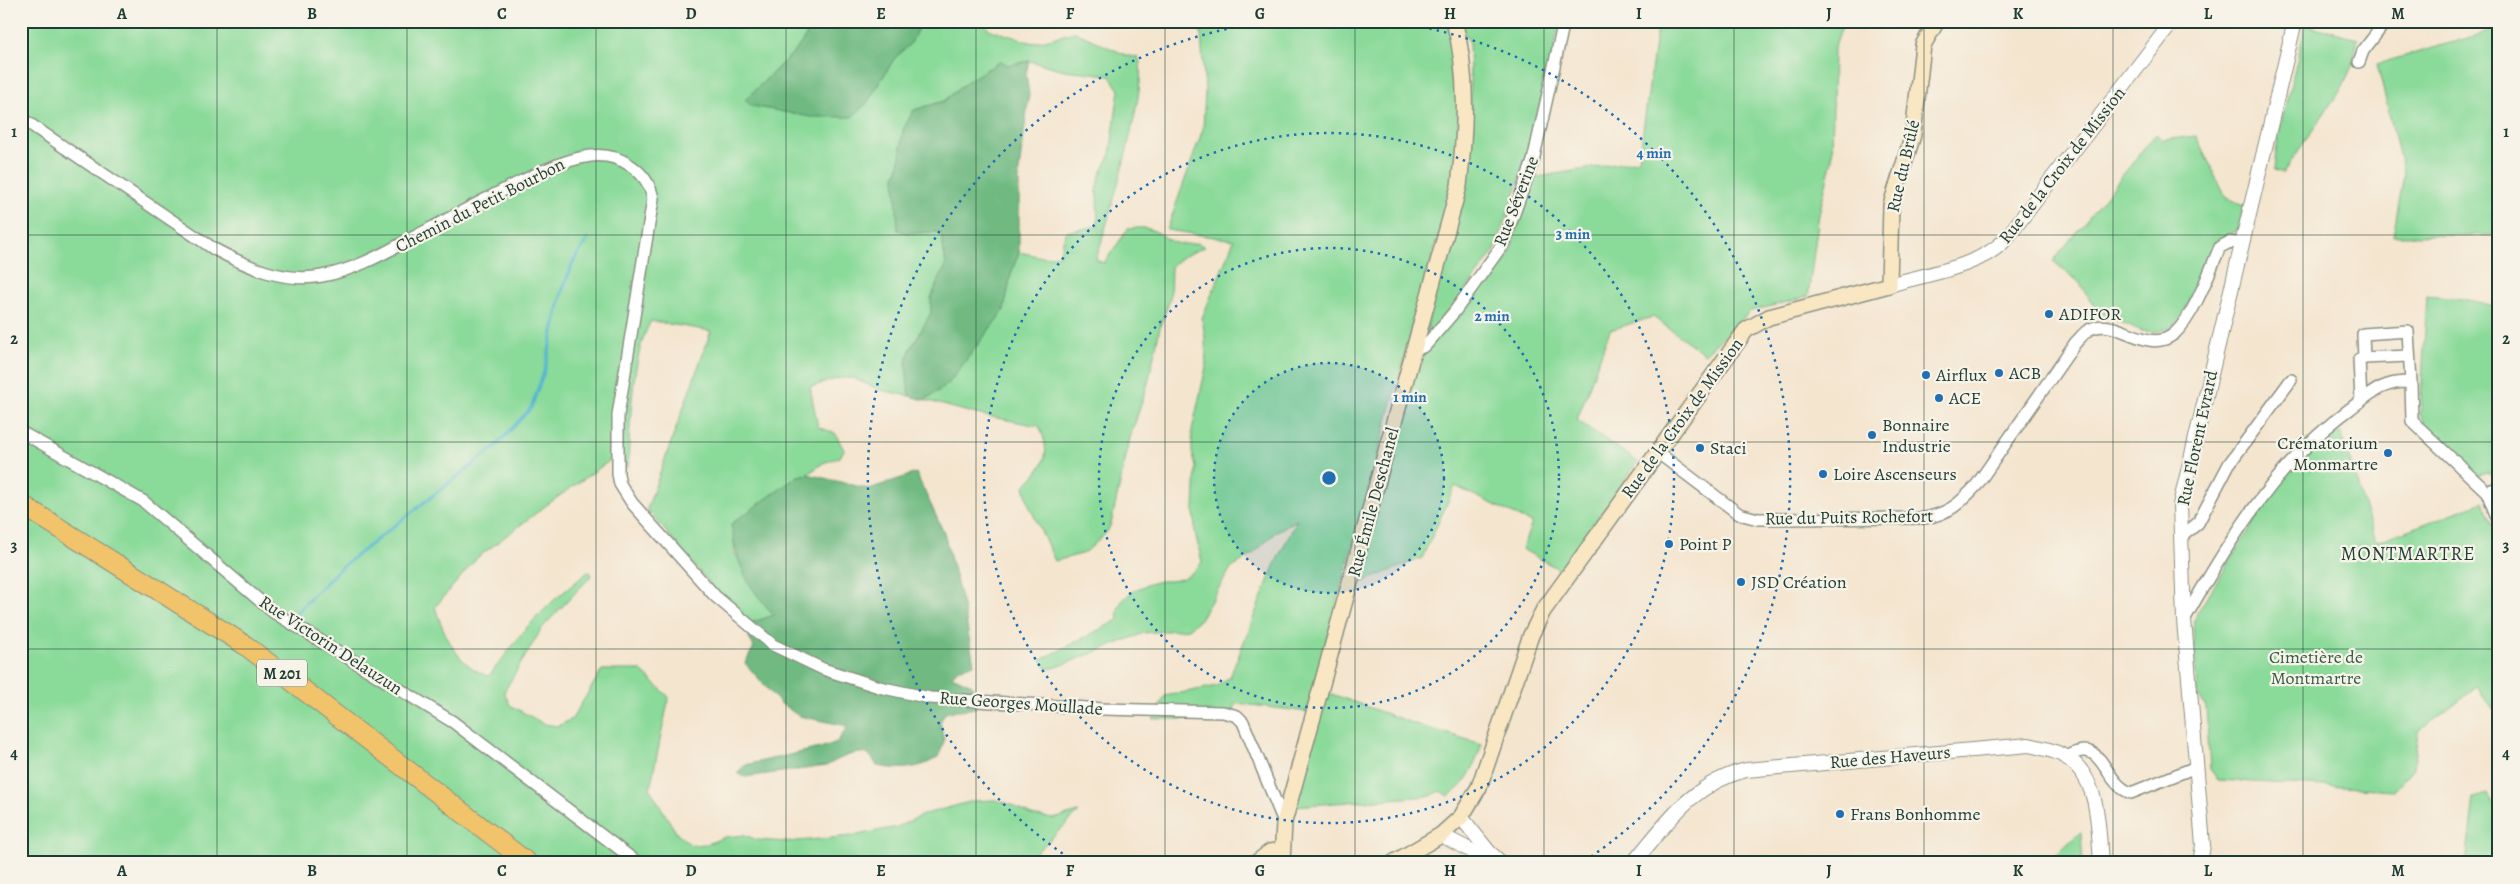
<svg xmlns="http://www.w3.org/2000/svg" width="2520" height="884" font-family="Alegreya,serif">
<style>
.green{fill:#8ada9a;stroke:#548c67}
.forest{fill:#6fba82;stroke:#477c5b}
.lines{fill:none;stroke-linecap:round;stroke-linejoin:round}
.stream{stroke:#53b6d2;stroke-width:3}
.minor-casing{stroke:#8a9182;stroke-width:14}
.tertiary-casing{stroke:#8a9182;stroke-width:16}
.secondary-casing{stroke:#8a9182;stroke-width:18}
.trunk-casing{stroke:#8a9182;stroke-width:21}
.minor{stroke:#fff;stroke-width:11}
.tertiary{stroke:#fff;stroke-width:14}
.secondary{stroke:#f9e7c3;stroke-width:15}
.trunk{stroke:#f1c36a;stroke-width:19}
.grid{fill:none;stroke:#1f3d34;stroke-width:1;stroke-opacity:0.55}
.ring{fill:none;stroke:#1f6fb2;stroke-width:2.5;stroke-dasharray:2.5 5}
.poi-dot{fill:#1f6fb2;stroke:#f7f3e8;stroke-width:2}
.labels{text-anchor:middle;stroke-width:4.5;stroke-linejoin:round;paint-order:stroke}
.shield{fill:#f7f3e8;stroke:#60746a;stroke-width:1}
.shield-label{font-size:16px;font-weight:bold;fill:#1f3d34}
.street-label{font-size:18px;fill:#1f3d34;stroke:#f7f3e8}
.poi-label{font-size:18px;fill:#1f3d34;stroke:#f7f3e8;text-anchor:start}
.park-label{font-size:18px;fill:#345c48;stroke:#f7f3e8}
.neighbourhood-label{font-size:19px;letter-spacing:1px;fill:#1f3d34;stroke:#f7f3e8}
.centre{fill:#1f6fb2;stroke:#f7f3e8;stroke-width:2.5}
.ring-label{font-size:15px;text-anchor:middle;font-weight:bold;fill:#1f6fb2;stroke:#f7f3e8;stroke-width:4.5;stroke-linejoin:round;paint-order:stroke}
.neatline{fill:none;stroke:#1f3d34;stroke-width:2}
.grid-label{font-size:16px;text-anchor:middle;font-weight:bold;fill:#1f3d34}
</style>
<rect width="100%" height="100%" fill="#f7f3e8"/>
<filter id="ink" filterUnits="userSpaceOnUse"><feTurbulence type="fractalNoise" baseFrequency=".02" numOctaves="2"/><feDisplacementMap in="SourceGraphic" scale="10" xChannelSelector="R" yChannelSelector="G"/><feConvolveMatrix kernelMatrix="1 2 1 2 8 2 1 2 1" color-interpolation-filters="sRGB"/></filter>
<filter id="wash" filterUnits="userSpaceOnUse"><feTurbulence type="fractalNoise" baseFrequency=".0096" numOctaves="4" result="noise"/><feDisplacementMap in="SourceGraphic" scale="20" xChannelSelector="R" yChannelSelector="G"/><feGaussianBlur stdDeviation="1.12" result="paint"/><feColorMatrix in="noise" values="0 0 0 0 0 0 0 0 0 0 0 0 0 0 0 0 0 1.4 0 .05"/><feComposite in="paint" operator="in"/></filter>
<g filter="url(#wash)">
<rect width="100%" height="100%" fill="#f4e5cf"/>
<g class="green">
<path d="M21 21H816L797 49 745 100C772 120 834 106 867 103L894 59 911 43 921 21H984L988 29 1033 43 1075 32 1128 56 1138 57C1152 78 1105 229 1096 260L1104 263 1128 229C1133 229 1139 227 1144 228 1168 232 1166 249 1198 243L1205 247 1182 257 1171 267 1170 300 1161 323 1148 383 1130 438 1111 524 1107 532 1085 553 1055 561 1029 505 1024 486C1045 466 1052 454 1039 426L976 414 925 400 948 384 1004 310 1011 274 1019 252 1042 257 1059 255 1066 232 1098 226 1097 191 1100 175 1110 156 1119 90 1109 75 1065 70 1029 61 1008 65 969 80 944 101 914 110 903 130 899 167 895 177 914 233 941 232 946 265 931 298V313L910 350 906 363 909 396 880 390 853 378H840L810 387 818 427 835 433 844 450 840 457 823 463 808 474 798 476 734 541 735 554 774 615 751 623 716 591 647 509 711 331 651 321C631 354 630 428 628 467L612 459 548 504 477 558 435 607C444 635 458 667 489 676L528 626 553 601 589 571 592 575 542 628 504 692 510 705 544 724 558 726 572 719 602 670H640L669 697 650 789 677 834 691 845 707 844 725 837 745 835 757 840 787 842 852 836 897 827 925 814 973 801 995 800 1010 804 1031 815 1053 819 1079 812 1025 863H21Z"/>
<path d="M1200 21H1447C1461 67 1459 115 1458 163L1307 712 1235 703 1233 719H1153L1165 696 1217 686 1230 677 1274 566 1297 520 1277 531 1253 554 1231 568 1200 619 1188 629 1144 633 1057 667 1047 669 1041 660 1118 620C1113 597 1142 584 1162 581 1169 581 1174 581 1181 579 1190 575 1196 570 1202 562L1195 532 1194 509 1196 467 1192 451V430L1206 367 1205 337 1202 318 1234 240 1167 230 1203 129 1205 91Z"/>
<polygon points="1459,21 1560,21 1534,138 1495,250 1461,297 1430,332 1426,333 1471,113 1469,42"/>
<polygon points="1658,21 1844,21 1834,48 1832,159 1819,214 1808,297 1751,311 1705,354 1653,317 1610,330 1577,420 1638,462 1560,570 1522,549 1532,523 1455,486 1422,558 1355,585 1418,358 1509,256 1532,178 1639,160"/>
<path d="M2305 25 2358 38 2352 66 2343 86 2283 173 2274 170C2278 118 2296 74 2305 25Z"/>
<polygon points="2499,29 2499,181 2495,183 2499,194 2499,235 2393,236 2404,175 2377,64"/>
<polygon points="2156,134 2163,140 2196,136 2226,198 2244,205 2238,230 2218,240 2181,317 2170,328 2157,332 2142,331 2097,311 2079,282 2053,261"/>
<polygon points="2427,296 2464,299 2499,307 2497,478 2487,472 2477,475 2430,431 2420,415"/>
<polygon points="2341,433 2376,542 2483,502 2499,539 2499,718 2476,687 2419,731 2414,768 2394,790 2218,780 2210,769 2206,707 2197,693 2193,629 2197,613 2282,478 2322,440"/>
<path d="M1326 692 1418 725 1482 744C1474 766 1469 783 1448 796L1440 791 1431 796 1294 806Z"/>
<polygon points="2488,794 2499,814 2499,863 2466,863 2474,798"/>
<polygon points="2081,833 2083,863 2047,863 2077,835"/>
</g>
<g class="forest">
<polygon points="816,21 921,21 911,43 894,59 867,103 852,117 810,117 752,106 745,100 797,49"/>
<polygon points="1001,61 1008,65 1029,61 1026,74 1029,95 1019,170 1019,252 1011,274 1004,310 948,384 925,400 909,396 906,363 910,350 931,313 931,298 946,265 941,232 906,233 898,230 895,177 899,167 903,130 914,110 944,101 969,80"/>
<path d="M916 473 944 533 964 610 974 664 957 670 952 676 972 685 980 695 975 708 945 713 940 722 944 741 939 756C921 770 898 770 877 766 875 763 873 758 870 756 859 747 837 760 826 766L745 777 737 773 745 765 820 748 837 742 848 726 799 716 780 703 745 663 754 647 749 638 751 623 774 615C744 582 738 567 731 524L798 476 808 474 869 489Z"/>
</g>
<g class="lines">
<polyline class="stream" points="294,615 338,570 495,447 531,408 545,369 562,291 573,262 588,239"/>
</g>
</g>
<g filter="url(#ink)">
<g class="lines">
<defs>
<g id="minor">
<polyline points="2359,62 2363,51 2386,21"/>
<path d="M21 118 214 249C248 267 283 283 322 276 356 270 386 252 416 236 452 217 487 198 524 180 545 170 567 159 591 156 619 153 648 170 653 199L618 415V474L620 484 632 503 715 596 773 645 823 669 879 687 930 698 1103 709 1223 712 1237 716 1243 722 1284 822"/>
<polyline points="1413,351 1425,346 1455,311 1503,244 1533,161 1564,21"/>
<polyline points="2364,358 2409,356"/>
<polyline points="2361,401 2359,359 2364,358 2363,334 2408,331 2411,382"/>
<polyline points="21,432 143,501 273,612 453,722 638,863"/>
<path d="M1657 452 1739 514 1758 519 1925 518C1950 513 1959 504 1976 486L2076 342C2080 338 2083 334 2087 331 2115 312 2147 358 2175 333 2195 314 2209 272 2220 247L2230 242 2242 244"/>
<polyline points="2487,492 2499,487"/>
<polyline points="2181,537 2198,523 2229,464 2291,380"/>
<path d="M2184 620C2228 542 2276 463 2350 409 2371 393 2383 381 2411 382L2412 421 2487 492 2499 522"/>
<path d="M2067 757C2104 734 2102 783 2131 793L2196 767"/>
</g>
<g id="tertiary">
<path d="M1889 285C1925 274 1978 268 2005 240L2173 21"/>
<polyline points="1461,817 1489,852 1501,863"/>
<polyline points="1441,835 1495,863"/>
<path d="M1633 863C1668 822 1691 784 1746 770L2029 745C2041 748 2055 750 2066 757 2100 778 2098 827 2101 863"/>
<polyline points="2200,863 2203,845 2184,620 2180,505 2295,21"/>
</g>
<g id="secondary">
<polyline points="1256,863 1270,852 1282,850"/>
<path d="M1282 863 1284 822 1459 186C1465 132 1469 74 1454 21"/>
<polyline points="1393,863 1441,835 1461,817 1479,787 1531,635 1543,611 1746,330 1769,317 1889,285 1891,205 1913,135 1923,45 1937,21"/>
</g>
<polyline id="trunk" points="21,504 245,645 528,863"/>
</defs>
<use href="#minor" class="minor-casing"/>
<use href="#tertiary" class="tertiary-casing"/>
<use href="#secondary" class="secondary-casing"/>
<use href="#trunk" class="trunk-casing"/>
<use href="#minor" class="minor"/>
<use href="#tertiary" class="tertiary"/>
<use href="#secondary" class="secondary"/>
<use href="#trunk" class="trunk"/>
</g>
</g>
<path class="grid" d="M217 21V863M407 21V863M596 21V863M786 21V863M976 21V863M1165 21V863M1355 21V863M1544 21V863M1734 21V863M1924 21V863M2113 21V863M2303 21V863M21 235H2499M21 442H2499M21 649H2499"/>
<circle cx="1329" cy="478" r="115" fill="#1f6fb2" fill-opacity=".12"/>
<g class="ring">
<circle cx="1329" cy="478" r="115"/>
<circle cx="1329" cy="478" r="230"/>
<circle cx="1329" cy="478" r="345"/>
<path d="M1075 862A460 460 0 0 1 1273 21M1385 21A460 460 0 0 1 1583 862"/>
</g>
<g class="poi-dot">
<circle cx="2049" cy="314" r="5"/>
<circle cx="1999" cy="373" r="5"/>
<circle cx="1926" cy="375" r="5"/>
<circle cx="1939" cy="398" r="5"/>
<circle cx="1872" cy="435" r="5"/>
<circle cx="1700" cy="448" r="5"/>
<circle cx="2388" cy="453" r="5"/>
<circle cx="1823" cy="474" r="5"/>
<circle cx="1669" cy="544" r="5"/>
<circle cx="1741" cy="582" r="5"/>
<circle cx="1840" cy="814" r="5"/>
</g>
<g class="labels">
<rect class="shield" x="257" y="659.5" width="50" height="27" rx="4"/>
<g class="shield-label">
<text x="282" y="679">M 201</text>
</g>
<g class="street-label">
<text transform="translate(2062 165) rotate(-52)" y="6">Rue de la Croix de Mission</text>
<text transform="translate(1903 166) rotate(-77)" y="6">Rue du Brûlé</text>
<text transform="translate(1516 201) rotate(-69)" y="6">Rue Séverine</text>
<text transform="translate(480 205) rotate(-27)" y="6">Chemin du Petit Bourbon</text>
<text transform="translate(1682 418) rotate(-54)" y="6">Rue de la Croix de Mission</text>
<text transform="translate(2197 438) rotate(-78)" y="6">Rue Florent Evrard</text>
<text transform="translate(1373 502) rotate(-75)" y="6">Rue Émile Deschanel</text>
<text transform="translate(1849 517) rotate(-1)" y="6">Rue du Puits Rochefort</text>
<text transform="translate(331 645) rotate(33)" y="6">Rue Victorin Delauzun</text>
<text transform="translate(1021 703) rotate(4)" y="6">Rue Georges Moullade</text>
<text transform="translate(1890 757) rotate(-5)" y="6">Rue des Haveurs</text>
</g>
<g class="poi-label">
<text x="2059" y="320">ADIFOR</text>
<text x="2009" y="379">ACB</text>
<text x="1936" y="381">Airflux</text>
<text x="1949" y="404">ACE</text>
<text x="1882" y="431">Bonnaire<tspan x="1882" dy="21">Industrie</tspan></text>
<text x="2378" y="449" text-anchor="end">Crématorium<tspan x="2378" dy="21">Monmartre</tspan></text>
<text x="1710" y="454">Staci</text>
<text x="1833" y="480">Loire Ascenseurs</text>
<text x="1679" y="550">Point P</text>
<text x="1751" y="588">JSD Création</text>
<text x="1850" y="820">Frans Bonhomme</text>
</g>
<g class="park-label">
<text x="2316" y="663">Cimetière de<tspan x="2316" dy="21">Montmartre</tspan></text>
</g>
<g class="neighbourhood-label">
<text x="2408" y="560">MONTMARTRE</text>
</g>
</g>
<circle cx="1329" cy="478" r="8" class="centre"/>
<g class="ring-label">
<text x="1654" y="158">4 min</text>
<text x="1573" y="239">3 min</text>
<text x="1492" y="321">2 min</text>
<text x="1410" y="402">1 min</text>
</g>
<rect width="2520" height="884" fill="none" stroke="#f7f3e8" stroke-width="55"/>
<rect x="28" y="28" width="2464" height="828" class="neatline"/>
<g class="grid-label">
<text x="122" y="19">A</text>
<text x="312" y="19">B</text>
<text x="502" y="19">C</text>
<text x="691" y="19">D</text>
<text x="881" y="19">E</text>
<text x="1070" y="19">F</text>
<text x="1260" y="19">G</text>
<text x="1450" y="19">H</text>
<text x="1639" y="19">I</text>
<text x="1829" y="19">J</text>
<text x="2018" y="19">K</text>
<text x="2208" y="19">L</text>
<text x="2398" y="19">M</text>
<text x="14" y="137">1</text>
<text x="2506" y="137">1</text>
<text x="14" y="344">2</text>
<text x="2506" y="344">2</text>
<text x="14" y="551">3</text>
<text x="2506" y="551">3</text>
<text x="14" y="759">4</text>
<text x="2506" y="759">4</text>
<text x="122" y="876">A</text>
<text x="312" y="876">B</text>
<text x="502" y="876">C</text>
<text x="691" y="876">D</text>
<text x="881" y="876">E</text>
<text x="1070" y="876">F</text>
<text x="1260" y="876">G</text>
<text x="1450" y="876">H</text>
<text x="1639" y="876">I</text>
<text x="1829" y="876">J</text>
<text x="2018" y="876">K</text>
<text x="2208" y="876">L</text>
<text x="2398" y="876">M</text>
</g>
</svg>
